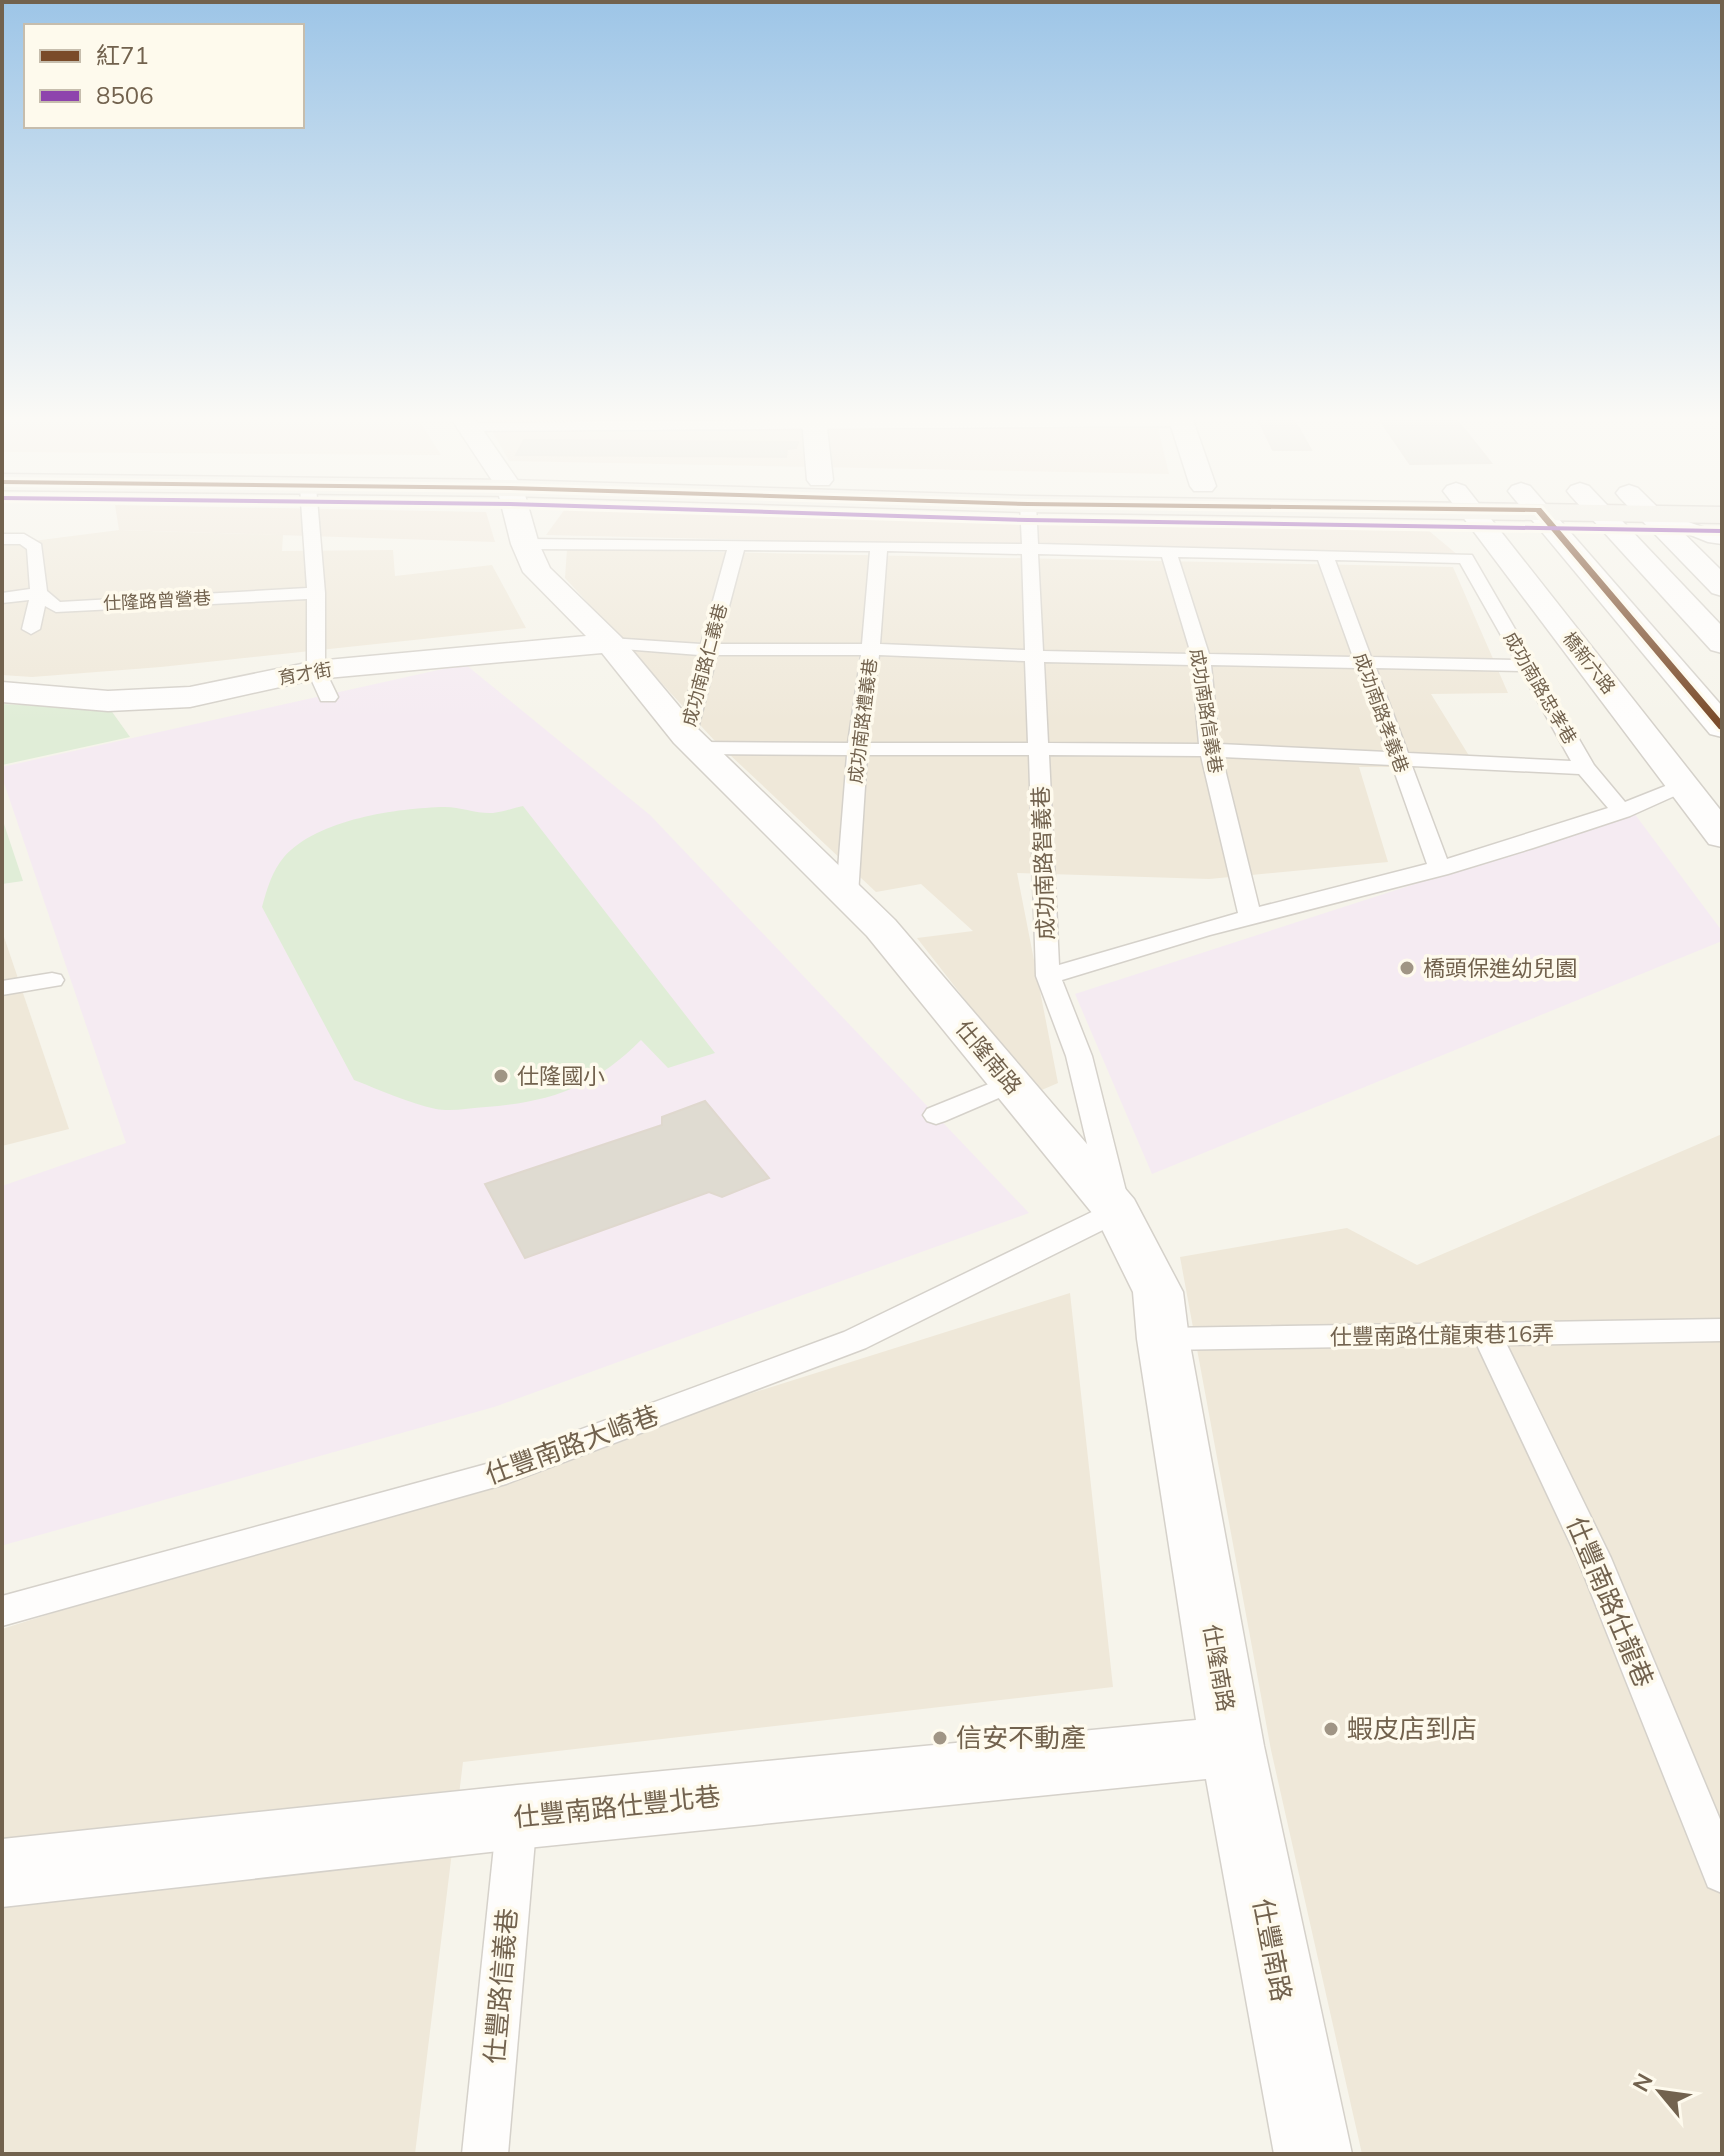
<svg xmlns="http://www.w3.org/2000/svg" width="1724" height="2156" font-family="Mulish,'Noto Sans TC',sans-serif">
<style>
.residential{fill:#efe8d9}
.commercial{fill:#f0e7da}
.education{fill:#f5ebf2}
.green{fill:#e0edd7}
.building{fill:#dfdbd1;stroke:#dfd8ce;stroke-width:2}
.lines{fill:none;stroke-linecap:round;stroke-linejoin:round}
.lane-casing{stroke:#d5d1ca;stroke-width:3}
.street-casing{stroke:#d5d1ca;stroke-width:3}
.primary-casing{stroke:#d5cfc7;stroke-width:3}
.lane{fill:#fefdfc;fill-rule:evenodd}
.street{fill:#fefdfc;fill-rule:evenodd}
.primary{fill:#f2efe6;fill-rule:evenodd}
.bus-1-casing{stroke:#fefaed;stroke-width:6}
.bus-2-casing{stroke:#fefaed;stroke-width:6}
.bus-1{fill:#7a4b2a;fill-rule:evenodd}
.bus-2{fill:#8e44ad;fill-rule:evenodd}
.poi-dot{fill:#a09585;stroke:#fefaed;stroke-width:3}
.labels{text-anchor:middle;stroke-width:7;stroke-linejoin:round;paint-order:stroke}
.far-street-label{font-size:18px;fill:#72624e;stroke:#fefaed}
.street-label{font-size:22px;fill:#72624e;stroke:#fefaed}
.poi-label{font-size:22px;fill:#72624e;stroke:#fefaed;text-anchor:start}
.near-street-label{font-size:26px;fill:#72624e;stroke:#fefaed}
.near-poi-label{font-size:26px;fill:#72624e;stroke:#fefaed;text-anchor:start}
</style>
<rect width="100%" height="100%" fill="#f6f4eb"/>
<g class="residential">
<polygon points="119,530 283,535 282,551 393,550 395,576 492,565 526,628 161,667 32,677 2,675 2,545"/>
<polygon points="567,549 1453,567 1508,693 1431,694 1476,767 1359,767 1388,862 1209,879 1017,873 1058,1083 1037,1092 917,938 973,931 921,884 876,892 713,739 565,578"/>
<polygon points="2,931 69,1129 2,1146"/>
<polygon points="1722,1134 1722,2154 1362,2154 1271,1750 1180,1257 1347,1228 1417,1265"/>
<polygon points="1070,1293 1113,1687 463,1762 415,2154 2,2154 2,1629"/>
</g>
<g class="commercial">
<polygon points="2,420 419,420 441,455 2,452"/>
<polygon points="486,420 1156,420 1169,474 509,461"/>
<polygon points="115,505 486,512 495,542 119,530"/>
<polygon points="565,509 1422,525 1459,556 546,535"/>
</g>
<g class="education">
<polygon points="465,664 650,815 1029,1213 494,1407 4,1545 2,1186 126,1143 2,777 2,767"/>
<polygon points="1634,813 1722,931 1722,941 1152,1174 1075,994"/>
</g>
<g class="green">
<polygon points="2,704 110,709 130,737 2,765"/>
<path d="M523 806 715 1053 668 1068 641 1040C594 1087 551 1102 486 1107 470 1108 451 1112 436 1109 408 1103 380 1090 354 1080L262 907C267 889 272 871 284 857 318 819 397 808 445 807 461 807 477 814 493 813 503 812 513 808 523 806Z"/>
<polygon points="2,818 23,881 2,884"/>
</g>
<g class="building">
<polygon points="1380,420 1457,420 1491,463 1410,464"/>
<polygon points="1259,421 1295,421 1311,450 1273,450"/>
<polygon points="524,440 798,442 796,448 787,449 786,457 516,455"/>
<polygon points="705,1101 769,1178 722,1197 709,1192 525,1258 485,1184 662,1125 662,1117"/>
</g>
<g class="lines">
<defs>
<g id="lane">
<polygon points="805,420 1187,420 1188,422 1181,426 467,431 460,427 467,423"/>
<polygon points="308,482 316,487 325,593 325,670 338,697 335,701 321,701 307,670 307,599 56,612 45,606 40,629 31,634 22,629 29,600 2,603 2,593 30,589 27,549 20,544 2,544 2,534 24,534 41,544 47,591 60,602 307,588 300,487"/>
<path d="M1028 499 1036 504 1038 544 1472 555 1594 765 1625 802 1683 779 1693 785 1690 789 1630 816 1533 848 1448 874 1210 935 1062 980 1092 1056 1131 1211 1127 1218 866 1348 506 1484 2 1626V1596L490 1463 844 1332 1102 1207 1066 1056 1036 976 1029 755H867L858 895 855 900H839L836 895 847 755 699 754 689 748 699 742 848 743 861 655H717L696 736 693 740H679L676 736 699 655 610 648 601 643 610 638 701 644 727 550 525 549 517 544 525 539 1022 544 1020 504ZM744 550 870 551 862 644H719ZM887 551 1022 554 1025 650 880 644ZM1038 554 1162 557 1191 654 1043 651ZM1178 557 1318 560 1353 657 1209 654ZM1335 560 1460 563 1515 660 1371 657ZM879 655 1025 661 1028 743H868ZM1044 662 1192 665 1199 744 1048 743ZM1211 665 1357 668 1387 752 1219 744ZM1376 668 1521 671 1571 761 1408 753ZM1049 755 1201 756 1238 913 1059 965ZM1222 757 1392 765 1427 864 1259 907ZM1412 766 1579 774 1608 808 1447 859Z"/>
<polygon points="1649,508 1722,534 1722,544 1708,542 1643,516 1643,510"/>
<polygon points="52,973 61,975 64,980 61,985 2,995 2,981"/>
<polygon points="1011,1075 1020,1077 1024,1083 1020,1089 945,1121 936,1124 927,1121 923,1115 927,1109"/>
<polygon points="1722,1319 1722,1341 1507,1345 1611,1558 1722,1824 1722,1893 1708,1887 1577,1558 1477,1345 1163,1350 1152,1347 1148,1339 1152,1331 1163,1328"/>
<polygon points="517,1798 531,1804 537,1817 508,2154 462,2154 497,1817 503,1804"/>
</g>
<g id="street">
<polygon points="452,420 476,420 523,488 539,544 550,568 621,637 698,729 895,920 1134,1199 1183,1292 1189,1339 1264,1746 1352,2154 1274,2154 1206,1779 517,1849 2,1907 2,1839 517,1785 1196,1720 1137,1339 1133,1292 1097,1219 867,936 674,743 602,653 316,679 190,707 108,711 2,702 2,682 108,691 190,687 316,661 586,636 523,572 511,544 497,488"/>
<polygon points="802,420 826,420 833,480 829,485 811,485 807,480"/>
<polygon points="1169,420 1193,420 1216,486 1212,491 1194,491 1190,486"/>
<polygon points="1456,483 1465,486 1722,812 1722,847 1709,844 1447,496 1443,491 1447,486"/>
<polygon points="1521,483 1530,486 1722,706 1722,737 1710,734 1512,496 1508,491 1512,486"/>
<polygon points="1580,483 1589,486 1722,626 1722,653 1711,650 1571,496 1567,491 1571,486"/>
<polygon points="1629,485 1638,488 1722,571 1722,596 1712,593 1620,498 1616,493 1620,488"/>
</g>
<polygon id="primary" points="2,474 510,480 1028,496 1722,507 1722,523 1028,512 510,496 2,490"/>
</defs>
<use href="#lane" class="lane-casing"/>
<use href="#street" class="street-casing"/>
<use href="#primary" class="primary-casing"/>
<use href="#lane" class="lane"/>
<use href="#street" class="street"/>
<use href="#primary" class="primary"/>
<defs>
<polygon id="bus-1" points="2,480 510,486 1028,502 1538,508 1541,508 1722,721 1722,730 1719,729 1536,512 1028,506 510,490 2,484"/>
<polygon id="bus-2" points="2,496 510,502 1028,518 1722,529 1722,533 1028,522 510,506 2,500"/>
</defs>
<use href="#bus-1" class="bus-1-casing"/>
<use href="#bus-2" class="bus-2-casing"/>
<use href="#bus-1" class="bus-1"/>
<use href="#bus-2" class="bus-2"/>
</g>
<linearGradient id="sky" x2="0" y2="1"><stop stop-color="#9dc5e7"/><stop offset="0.58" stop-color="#fbfaf6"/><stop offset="1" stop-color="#fbfaf6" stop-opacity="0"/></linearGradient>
<rect width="1724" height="722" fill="url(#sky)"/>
<g class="poi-dot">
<circle cx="1407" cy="968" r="8"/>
<circle cx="501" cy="1076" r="8"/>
<circle cx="1331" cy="1729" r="8"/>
<circle cx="940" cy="1738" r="8"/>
</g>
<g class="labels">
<g class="far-street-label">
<text transform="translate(157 601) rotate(-3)" y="6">仕隆路曾營巷</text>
<text transform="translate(1589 663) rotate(52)" y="6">橋新六路</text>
<text transform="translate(705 665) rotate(-75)" y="6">成功南路仁義巷</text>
<text transform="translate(305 674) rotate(-10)" y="6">育才街</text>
<text transform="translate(1540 688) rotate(60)" y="6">成功南路忠孝巷</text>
<text transform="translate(1206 711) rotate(81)" y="6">成功南路信義巷</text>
<text transform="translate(1381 713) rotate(70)" y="6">成功南路孝義巷</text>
<text transform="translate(863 721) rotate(-83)" y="6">成功南路禮義巷</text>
</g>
<g class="street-label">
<text transform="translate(1043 863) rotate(-92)" y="8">成功南路智義巷</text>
<text transform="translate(989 1057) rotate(50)" y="8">仕隆南路</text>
<text transform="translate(1442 1335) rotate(-1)" y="8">仕豐南路仕龍東巷16弄</text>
<text transform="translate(1219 1668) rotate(80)" y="8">仕隆南路</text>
</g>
<g class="poi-label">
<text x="1423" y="976">橋頭保進幼兒園</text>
<text x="517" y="1084">仕隆國小</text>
</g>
<g class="near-street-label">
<text transform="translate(572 1445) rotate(-20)" y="9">仕豐南路大崎巷</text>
<text transform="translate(1610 1602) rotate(67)" y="9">仕豐南路仕龍巷</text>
<text transform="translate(617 1807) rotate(-6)" y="9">仕豐南路仕豐北巷</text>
<text transform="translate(1272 1950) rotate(79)" y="9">仕豐南路</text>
<text transform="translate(501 1986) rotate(-85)" y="9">仕豐路信義巷</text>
</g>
<g class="near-poi-label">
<text x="1347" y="1738">蝦皮店到店</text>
<text x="956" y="1747">信安不動產</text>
</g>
</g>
<rect width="1724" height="2156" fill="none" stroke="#72624e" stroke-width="8"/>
<rect x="24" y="24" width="280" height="104" fill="#fefaed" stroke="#c6bdad" stroke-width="2"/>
<rect x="40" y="50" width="40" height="12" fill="#7a4b2a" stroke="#c6bdad" stroke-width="2"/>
<text x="96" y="64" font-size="24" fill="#72624e">紅71</text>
<rect x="40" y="90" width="40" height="12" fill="#8e44ad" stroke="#c6bdad" stroke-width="2"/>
<text x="96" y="104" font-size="24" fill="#72624e">8506</text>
<g transform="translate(1660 2092) rotate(299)" stroke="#fefaed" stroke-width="6" paint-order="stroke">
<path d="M0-6L14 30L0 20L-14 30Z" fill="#72624e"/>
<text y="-12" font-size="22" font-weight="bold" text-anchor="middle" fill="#72624e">N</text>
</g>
</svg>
